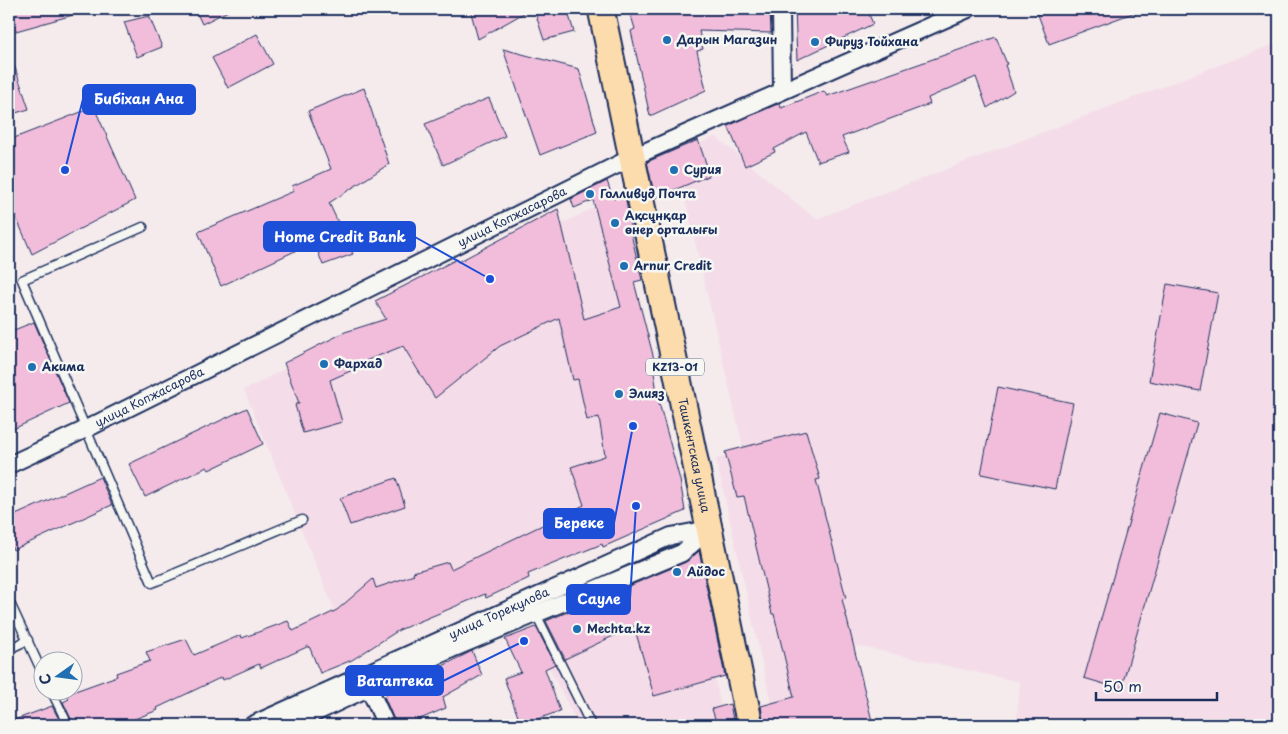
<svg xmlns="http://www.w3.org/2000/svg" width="1288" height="734" font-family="'Playpen Sans',sans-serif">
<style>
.built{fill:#f4dde8}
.building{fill:#f1bddb;stroke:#1b2f5e}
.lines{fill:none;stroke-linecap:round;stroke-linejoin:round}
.service-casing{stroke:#1b2f5e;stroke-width:11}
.minor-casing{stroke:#1b2f5e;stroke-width:20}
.primary-casing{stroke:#1b2f5e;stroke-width:29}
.service{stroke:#f6f6f2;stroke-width:8}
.minor{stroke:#f6f6f2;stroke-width:16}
.primary{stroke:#fcdcac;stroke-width:25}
.poi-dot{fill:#1f6fb2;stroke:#f6f6f2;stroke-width:2}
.labels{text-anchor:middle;stroke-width:5;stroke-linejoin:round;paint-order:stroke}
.shield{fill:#f6f6f2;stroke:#5d6b8a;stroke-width:1}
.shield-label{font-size:11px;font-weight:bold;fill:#1b2f5e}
.poi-label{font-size:12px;font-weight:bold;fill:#1b2f5e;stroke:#f6f6f2;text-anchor:start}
.street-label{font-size:12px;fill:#1b2f5e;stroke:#f6f6f2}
.leader{fill:none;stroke:#1d4ed8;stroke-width:2}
.callout-dot{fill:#1d4ed8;stroke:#f6f6f2;stroke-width:2}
.callout{fill:#1d4ed8;stroke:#1d4ed8;stroke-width:2}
.callout-label{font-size:14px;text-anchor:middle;font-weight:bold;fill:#fff}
</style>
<rect width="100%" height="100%" fill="#f5ebed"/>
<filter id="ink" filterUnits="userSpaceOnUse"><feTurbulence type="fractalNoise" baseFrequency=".02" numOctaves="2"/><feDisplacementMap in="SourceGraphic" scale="10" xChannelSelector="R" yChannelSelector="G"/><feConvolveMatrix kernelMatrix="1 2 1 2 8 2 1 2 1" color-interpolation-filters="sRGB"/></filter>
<g filter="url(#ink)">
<g class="built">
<polygon points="1279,42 1279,725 1016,725 1020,682 853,645 870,725 776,725 716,459 744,452 675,156 715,136 816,219"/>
<polygon points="602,203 659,510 350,648 244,390"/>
<polygon points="692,573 725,725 578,725 536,642"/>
</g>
<g class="building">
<polygon points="9,9 80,9 80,13 9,33"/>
<polygon points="195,9 232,9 202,24"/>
<polygon points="470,9 531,9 478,39"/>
<polygon points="534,9 567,9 574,32 544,40"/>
<polygon points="629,9 770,9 771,33 699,31 703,49 697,51 706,90 650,116 631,31 635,29"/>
<polygon points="795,9 867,9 873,24 797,60"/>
<polygon points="1045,9 1141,9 1141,10 1049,44 1037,12"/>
<polygon points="149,16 162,47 137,57 124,22"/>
<polygon points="257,34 273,64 228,88 212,58"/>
<polygon points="996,37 1007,64 1005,65 1014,91 987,108 976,77 928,98 930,104 842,137 849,152 818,162 806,132 774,149 775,152 745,166 728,126 775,105 780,104 781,108 824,91 827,96"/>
<polygon points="503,49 579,69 597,132 540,155"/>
<polygon points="11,56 29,109 9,115 9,57"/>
<polygon points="364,88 389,164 329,203 353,254 323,265 314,242 221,286 198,232 294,191 292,186 331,169 308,111"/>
<polygon points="489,98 505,136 443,165 425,124"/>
<polygon points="94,107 135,200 32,254 9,201 9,140"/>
<polygon points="698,140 710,175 655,198 647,162"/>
<polygon points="607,181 613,199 625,194 632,238 642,280 634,282 654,359 652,359 658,399 680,480 685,511 603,547 602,544 528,574 529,578 486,598 485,594 399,630 352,660 320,673 309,646 261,668 259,664 223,680 222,677 157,708 158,710 119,725 74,725 63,702 69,699 67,694 117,676 116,673 150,661 146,652 186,639 194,655 241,635 242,638 288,621 293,631 337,610 373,579 376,588 414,575 413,572 448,562 451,569 584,505 571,467 605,456 599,417 587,420 578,379 573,380 559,318 500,346 435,398 403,346 363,362 364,365 330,380 342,422 303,433 295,405 299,403 284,363 345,332 386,319 375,301 457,259 458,262 558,209 584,319 621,307 593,200 574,208 571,199"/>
<polygon points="1167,284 1218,293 1200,391 1149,381"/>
<polygon points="34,322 69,403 9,431 9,332"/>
<polygon points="998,387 1073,403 1055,489 981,474"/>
<polygon points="247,408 263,444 209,470 207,467 145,497 129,464"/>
<polygon points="1160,413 1197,423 1121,689 1084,678"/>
<polygon points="806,431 820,479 816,480 846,598 842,599 873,725 764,725 761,706 794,697 774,614 772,614 744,496 737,497 725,452"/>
<polygon points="100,477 112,505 13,550 9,540 9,518"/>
<polygon points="396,478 405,506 350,525 340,498"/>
<polygon points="699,551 725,676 654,696 634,626 565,659 546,621 686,562"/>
<polygon points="536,627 555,664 545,669 560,711 521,725 504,678 521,672 505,639"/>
<polygon points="472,651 482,675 443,697 446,708 406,725 396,725 384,696"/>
<polygon points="730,704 734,725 717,725 712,709"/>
<polygon points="52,706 62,725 9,725 9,722"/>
</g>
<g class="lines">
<defs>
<g id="service">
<polyline points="143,227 22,280 152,583 302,520"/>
<polyline points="9,601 42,672"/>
<polyline points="536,614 591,725"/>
<polyline points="9,649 28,640"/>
<polyline points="52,692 68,725"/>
</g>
<g id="minor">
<polyline points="781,9 782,91"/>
<path id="s1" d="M9 465 86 429 631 158 968 9"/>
<polyline points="369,688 386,725"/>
<path id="s2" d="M252 725 671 536 709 529"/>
<polyline points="289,725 454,648 682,553 709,529"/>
</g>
<g id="primary">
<path id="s3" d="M601 9 750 725"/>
</g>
</defs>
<use href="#service" class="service-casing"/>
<use href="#minor" class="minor-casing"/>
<use href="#primary" class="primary-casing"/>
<use href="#service" class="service"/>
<use href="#minor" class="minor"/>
<use href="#primary" class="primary"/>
</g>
</g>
<g class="poi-dot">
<circle cx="667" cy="40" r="5"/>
<circle cx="815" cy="42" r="5"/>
<circle cx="674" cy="170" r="5"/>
<circle cx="590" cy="194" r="5"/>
<circle cx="615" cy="223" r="5"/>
<circle cx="624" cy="266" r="5"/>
<circle cx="324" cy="364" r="5"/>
<circle cx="32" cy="367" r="5"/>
<circle cx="619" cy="394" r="5"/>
<circle cx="677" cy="572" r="5"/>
<circle cx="577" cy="629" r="5"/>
</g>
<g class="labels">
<rect class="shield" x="646" y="358.5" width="58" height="17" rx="4"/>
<g class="shield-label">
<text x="675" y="371">KZ13-01</text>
</g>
<g class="poi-label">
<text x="677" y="44">Дарын Магазин</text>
<text x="825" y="46">Фируз Тойхана</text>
<text x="684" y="174">Сурия</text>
<text x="600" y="198">Голливуд Почта</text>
<text x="625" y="220">Ақсұнқар<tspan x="625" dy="14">өнер орталығы</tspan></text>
<text x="634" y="270">Arnur Credit</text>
<text x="334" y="368">Фархад</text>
<text x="42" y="371">Акима</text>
<text x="629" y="398">Элияз</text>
<text x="687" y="576">Айдос</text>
<text x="587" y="633">Mechta.kz</text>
</g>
<g class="street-label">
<text dy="4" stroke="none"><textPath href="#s1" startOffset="561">улица Копжасарова</textPath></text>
<text dy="4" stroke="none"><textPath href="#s1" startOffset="156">улица Копжасарова</textPath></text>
<text dy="4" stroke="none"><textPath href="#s3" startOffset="456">Ташкентская улица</textPath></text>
<text dy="4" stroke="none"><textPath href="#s2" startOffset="271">улица Торекулова</textPath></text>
</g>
</g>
<path class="leader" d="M65 170L83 99M490 279L415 237M633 426L614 523M636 506L630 599M524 641L443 681"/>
<g class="callout-dot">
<circle cx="65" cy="170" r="5"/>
<circle cx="490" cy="279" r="5"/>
<circle cx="633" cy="426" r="5"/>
<circle cx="636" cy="506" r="5"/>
<circle cx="524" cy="641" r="5"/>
</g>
<g class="callout">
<rect x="83" y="85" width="112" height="29" rx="5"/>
<rect x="264" y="222" width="151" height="29" rx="5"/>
<rect x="544" y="509" width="70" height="29" rx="5"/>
<rect x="567" y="585" width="63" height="29" rx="5"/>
<rect x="346" y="666" width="97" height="29" rx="5"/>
</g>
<g class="callout-label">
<text x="139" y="104">Бибіхан Ана</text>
<text x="340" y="242">Home Credit Bank</text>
<text x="579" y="528">Береке</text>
<text x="599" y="604">Сауле</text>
<text x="395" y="686">Ватаптека</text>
</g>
<rect width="1288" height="734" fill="none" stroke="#f6f6f2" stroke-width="30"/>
<rect x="15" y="15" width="1258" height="704" fill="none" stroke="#1b2f5e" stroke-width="2" filter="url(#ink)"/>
<g transform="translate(58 676) rotate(256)"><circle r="24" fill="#f6f6f2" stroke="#9ea6b7"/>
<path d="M0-4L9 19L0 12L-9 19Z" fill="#1f6fb2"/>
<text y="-8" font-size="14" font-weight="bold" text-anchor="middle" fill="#1b2f5e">С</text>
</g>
<path d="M1096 692v8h121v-8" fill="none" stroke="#1b2f5e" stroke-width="2.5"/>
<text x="1103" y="692" font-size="15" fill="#1b2f5e" stroke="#f6f6f2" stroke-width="4" paint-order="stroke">50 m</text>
</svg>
